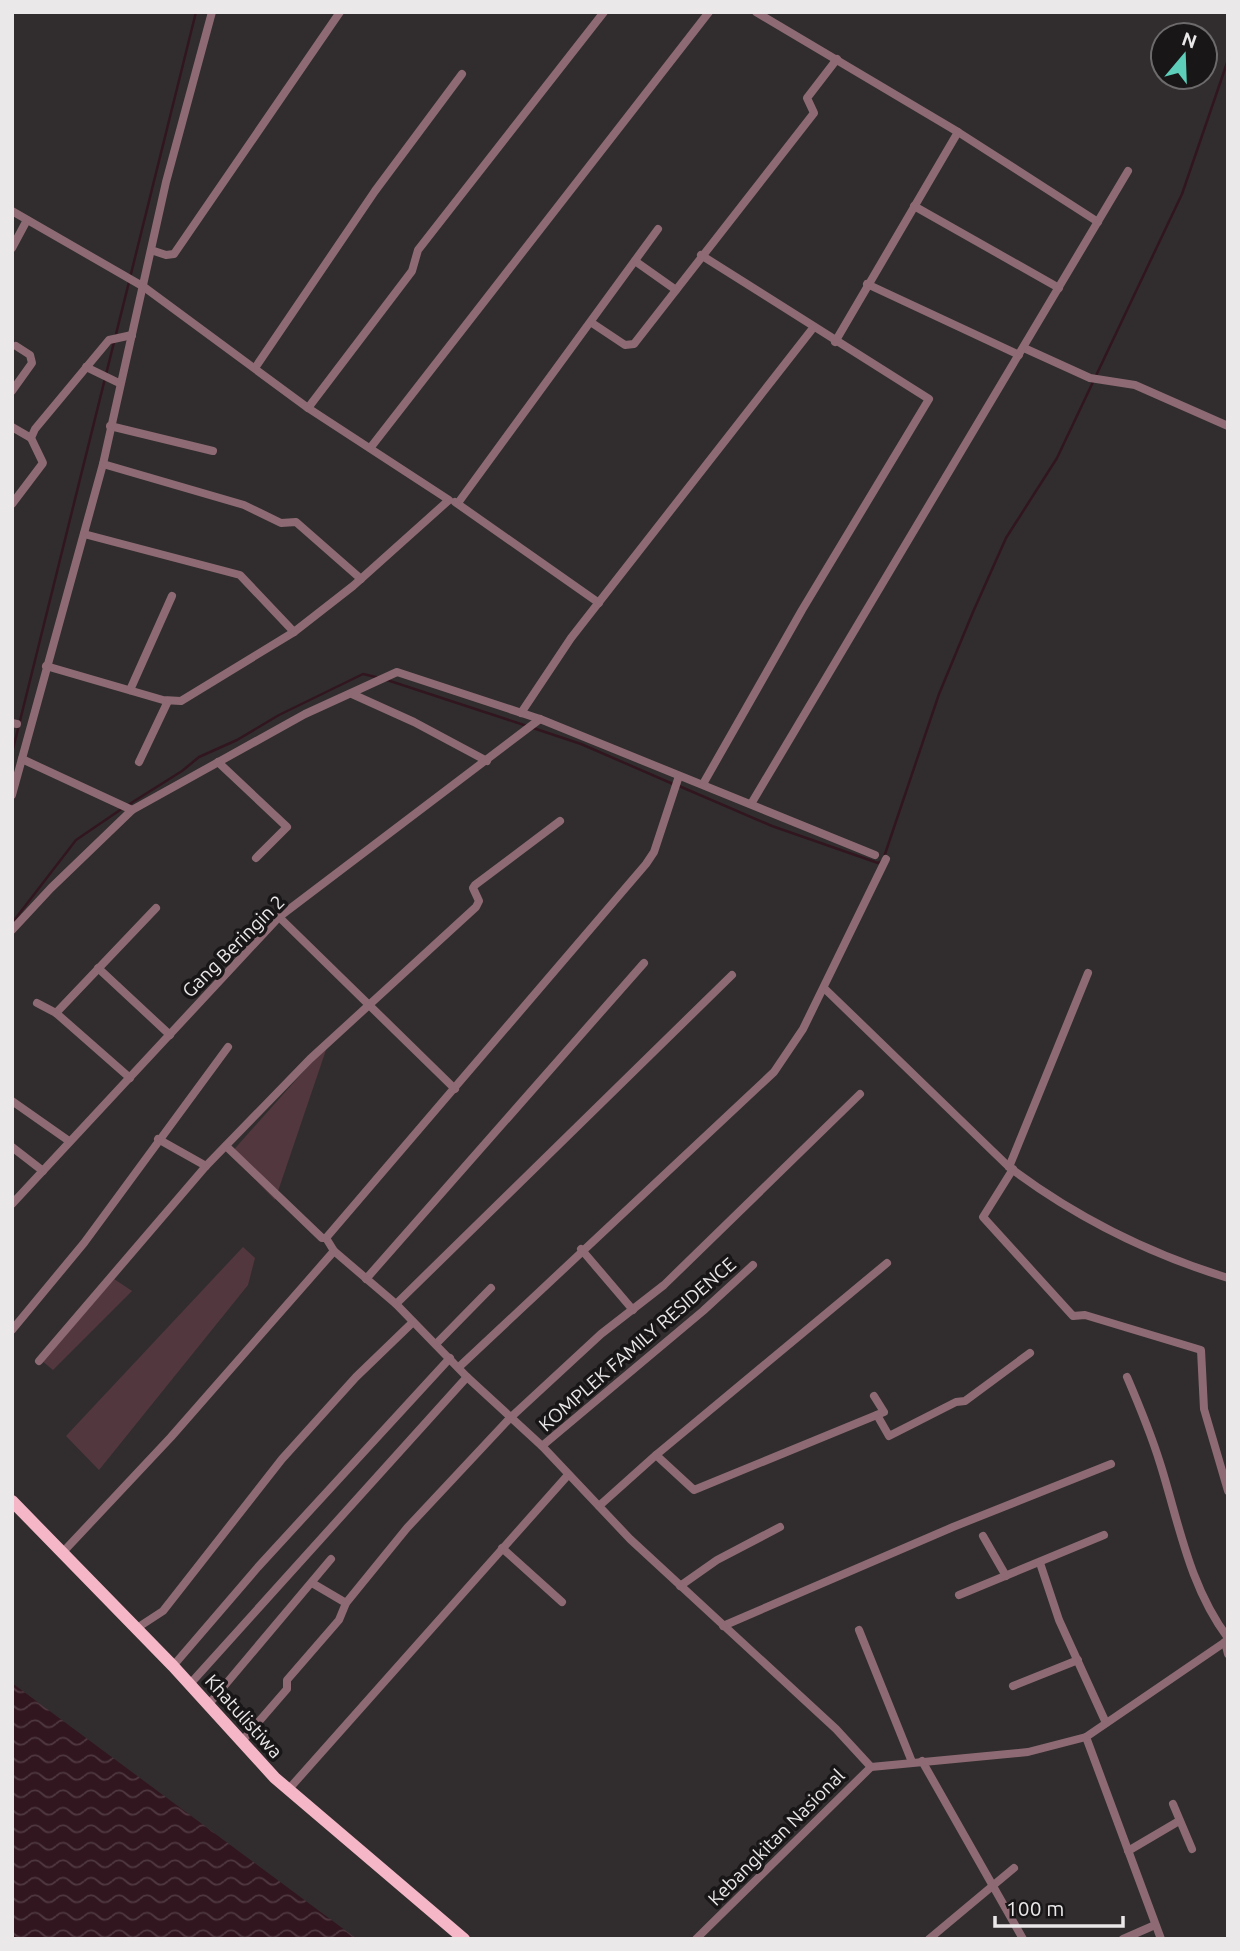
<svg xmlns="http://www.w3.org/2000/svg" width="1240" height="1951" font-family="Ubuntu,sans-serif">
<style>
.grass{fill:#53373f}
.water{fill:url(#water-waves)}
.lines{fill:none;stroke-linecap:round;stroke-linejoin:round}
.stream{stroke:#31161f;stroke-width:2.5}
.minor{stroke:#8e6b74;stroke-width:8}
.trunk{stroke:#f5b7c8;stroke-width:12}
.labels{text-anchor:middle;stroke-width:7;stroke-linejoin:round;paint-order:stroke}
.street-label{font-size:19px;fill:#ebe8e9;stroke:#181617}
</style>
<defs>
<pattern id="water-waves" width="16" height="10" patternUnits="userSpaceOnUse" patternTransform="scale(1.75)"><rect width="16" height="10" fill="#31161f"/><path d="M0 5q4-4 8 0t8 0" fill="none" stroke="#4f3840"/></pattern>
</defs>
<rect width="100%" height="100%" fill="#312d2e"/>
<g class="grass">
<polygon points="328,1044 275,1200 230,1154"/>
<polygon points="243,1247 255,1258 248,1285 99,1470 66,1436"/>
<polygon points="114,1279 132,1291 53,1370 41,1360"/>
</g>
<polygon class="water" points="12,1683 357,1939 12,1939"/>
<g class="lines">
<g class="stream">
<polyline points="387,680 527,726"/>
<polyline points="533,728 581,744 673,784"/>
<polyline points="12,753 196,12"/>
<polyline points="679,786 772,826 878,863 883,860 939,694 973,612 1006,538 1057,458 1182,194 1228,60"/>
<polyline points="128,805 182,771 199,757 237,740 279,715 363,674 380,678"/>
<polyline points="12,923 76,840 123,808"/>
</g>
<g class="minor">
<polyline points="756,12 958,132 1098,222"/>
<polyline points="914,206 1059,288"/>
<polyline points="12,211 144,287 308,408 449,500 353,586 294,632 181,701 163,700 46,666"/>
<polyline points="12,248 27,220"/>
<polyline points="151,250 166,255 174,254 340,12"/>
<polyline points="701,255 929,399 802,610 703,784"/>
<polyline points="635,261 676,290"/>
<polyline points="867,284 1019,355"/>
<polyline points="592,323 625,345 634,344 814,113 807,98 837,59"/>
<polyline points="835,342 958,132"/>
<polyline points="1024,348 1090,378 1135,385 1228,426"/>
<polyline points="86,367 119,383"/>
<polyline points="255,368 375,191 462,74"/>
<polyline points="12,391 32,363 30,355 16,346"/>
<polyline points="308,408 412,271 418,250 604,12"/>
<polyline points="110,426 213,451"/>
<polyline points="12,427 31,438"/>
<polyline points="371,447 709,12"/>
<polyline points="103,464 244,505 281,523 296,522 361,579"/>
<polyline points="455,502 599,603"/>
<polyline points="458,503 658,229"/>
<polyline points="12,504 43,463 31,438 35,429 109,340 132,335"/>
<polyline points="84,534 240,575 294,632"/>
<polyline points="130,690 172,596"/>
<polyline points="352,694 414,722 487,761"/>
<polyline points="521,713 571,638 813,328"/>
<polyline points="12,723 17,724"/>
<polyline points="139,762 168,701"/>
<polyline points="218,762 287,827 256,858"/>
<polyline points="12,795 103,464 166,182 212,12"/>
<polyline points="751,804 1128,171"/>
<polyline points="132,810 305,714 397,672 540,719 875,855"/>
<polyline points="279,917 455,1089"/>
<polyline points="12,930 51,888 132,810 22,759"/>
<polyline points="98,968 170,1035"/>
<path d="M824 988 1009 1167C1074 1216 1150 1254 1228 1278"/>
<polyline points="37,1003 56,1013 130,1078"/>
<polyline points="56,1013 156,908"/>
<polyline points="12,1101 69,1141"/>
<polyline points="158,1139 206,1166"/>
<polyline points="226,1146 322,1238 326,1238 334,1251 396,1304 467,1377 542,1446 630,1539 836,1729 871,1767"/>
<polyline points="12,1147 43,1171"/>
<polyline points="1009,1167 1088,973"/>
<polyline points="1013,1169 983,1217 1073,1316 1085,1315 1201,1350 1204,1409 1228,1491"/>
<polyline points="12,1204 279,917 540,719"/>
<polyline points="326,1238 646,864 654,852 679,776"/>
<polyline points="581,1249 633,1310"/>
<polyline points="366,1279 644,963"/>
<polyline points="396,1304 732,975"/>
<polyline points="12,1330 84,1243 228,1047"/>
<polyline points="436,1344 491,1288"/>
<polyline points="39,1361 206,1166 310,1059 476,907 479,901 473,888 475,885 560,821"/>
<polyline points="459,1367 774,1072 803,1029 886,859"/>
<path d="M1127 1377C1139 1405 1151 1434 1160 1463 1179 1523 1189 1586 1228 1638"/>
<polyline points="877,1415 889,1436 956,1402 965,1401 1030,1353"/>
<polyline points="542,1446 703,1311 753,1265"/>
<polyline points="656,1455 887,1263"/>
<polyline points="599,1506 656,1455 694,1490 884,1412 874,1396"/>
<polyline points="983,1536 1006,1576"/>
<polyline points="502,1548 562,1602"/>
<polyline points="63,1552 171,1437 334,1251"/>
<polyline points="1040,1563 1059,1620 1106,1723"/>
<polyline points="312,1583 346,1603"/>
<polyline points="680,1586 717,1560 780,1527"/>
<polyline points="959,1595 1104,1535"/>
<polyline points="723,1626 953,1527 1111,1464"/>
<polyline points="137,1628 163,1611 282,1459 356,1377 413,1322"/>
<polyline points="859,1630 912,1762"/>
<polyline points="1225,1642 1228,1654"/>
<polyline points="173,1666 258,1567 450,1358"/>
<polyline points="190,1684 467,1377"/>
<polyline points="1013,1686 1078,1660"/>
<polyline points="209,1704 331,1559"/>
<polyline points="1086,1737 1161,1939"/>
<polyline points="242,1741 287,1689 287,1680 339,1620 346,1603 407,1528 510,1418 601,1334 664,1285 860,1094"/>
<polyline points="922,1761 1023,1939"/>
<polyline points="288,1790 568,1475"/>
<polyline points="1173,1804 1192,1849"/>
<polyline points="1128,1851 1179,1821"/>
<polyline points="696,1939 871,1767 1028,1752 1086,1737 1228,1640"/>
<polyline points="929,1939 1014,1868"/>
<polyline points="1123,1939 1155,1925"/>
</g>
<polyline class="trunk" points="12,1501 173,1666 275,1778 464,1939"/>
</g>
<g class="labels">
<g class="street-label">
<text transform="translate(233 946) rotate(-45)" y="7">Gang Beringin 2</text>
<text transform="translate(637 1344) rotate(-41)" y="7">KOMPLEK FAMILY RESIDENCE</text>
<text transform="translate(244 1716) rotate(48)" y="7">Khatulistiwa</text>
<text transform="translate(776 1837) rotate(-45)" y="7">Kebangkitan Nasional</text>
</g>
</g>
<rect width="1240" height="1951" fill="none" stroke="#ebe8e9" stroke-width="28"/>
<g transform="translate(1184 56) rotate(19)"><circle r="33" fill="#181617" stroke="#6c6a6b" stroke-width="2"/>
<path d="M0-5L12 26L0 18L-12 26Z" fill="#5cceba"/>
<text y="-10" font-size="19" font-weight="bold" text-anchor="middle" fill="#ebe8e9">N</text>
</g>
<path d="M995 1916v10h128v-10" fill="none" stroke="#ebe8e9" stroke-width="3.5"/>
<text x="1006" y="1916" font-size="21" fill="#ebe8e9" stroke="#181617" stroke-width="5" paint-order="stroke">100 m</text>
</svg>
